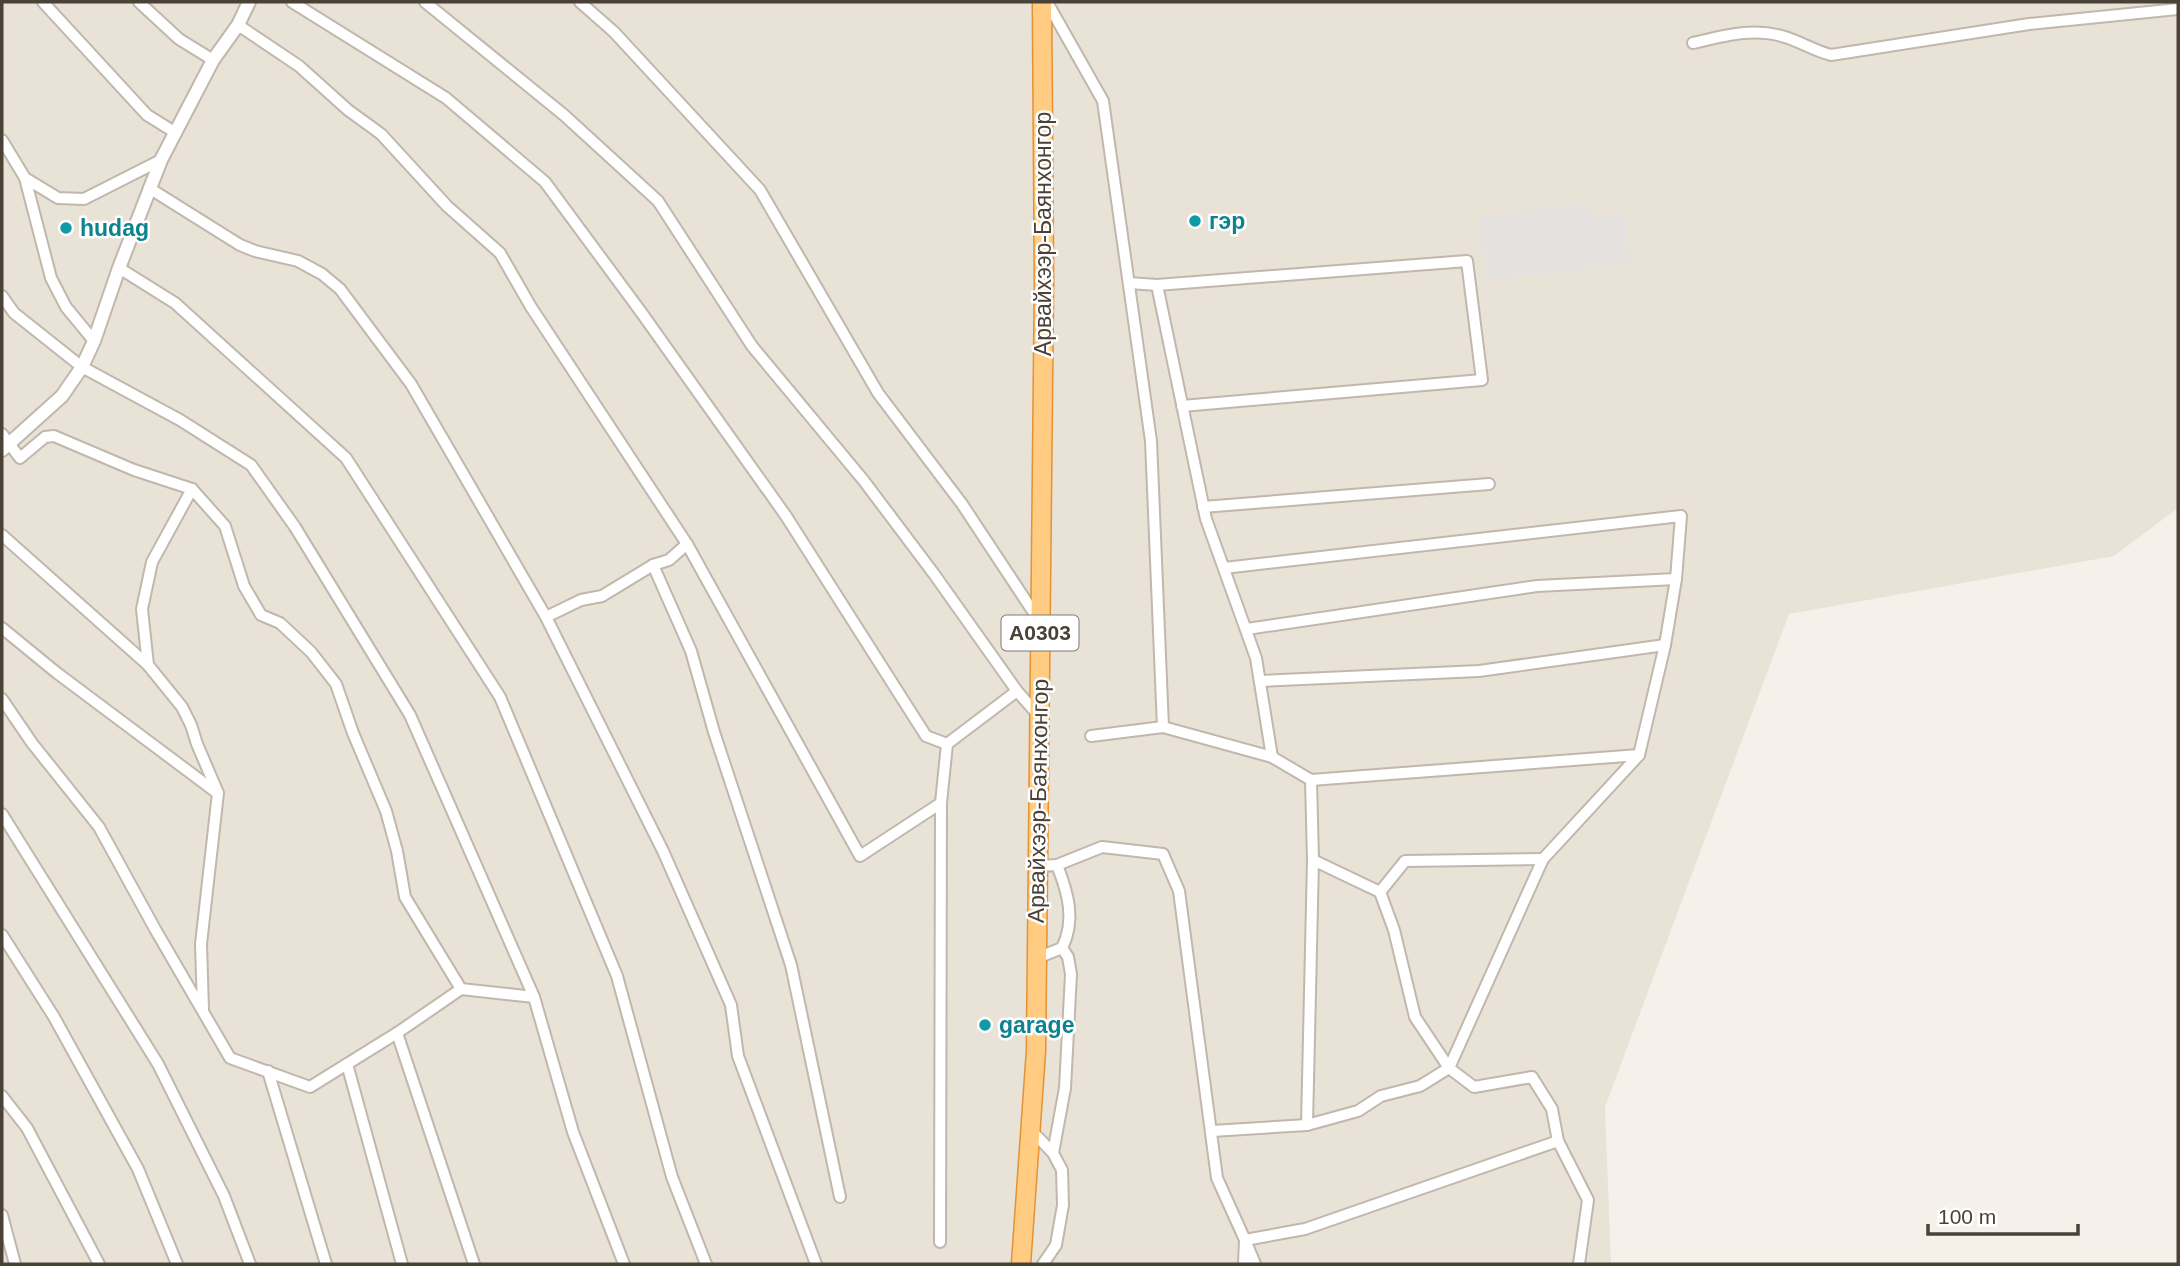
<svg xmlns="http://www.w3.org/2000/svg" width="2180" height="1266" font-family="Arial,sans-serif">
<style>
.residential{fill:#e9e2d7}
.parking{fill:#e4e1de}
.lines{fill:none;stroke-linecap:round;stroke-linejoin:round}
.minor-casing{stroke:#c1b7ac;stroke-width:14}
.tertiary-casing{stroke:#c1b7ac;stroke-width:16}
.trunk-casing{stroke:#e49235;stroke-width:21}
.minor{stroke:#fff;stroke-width:10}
.tertiary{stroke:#fff;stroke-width:12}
.trunk{stroke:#ffcc82;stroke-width:18}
.culture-dot{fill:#0f9aa8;stroke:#fff;stroke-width:2.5}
.labels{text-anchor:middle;stroke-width:5;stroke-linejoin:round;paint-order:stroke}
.shield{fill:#fff;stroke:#807a73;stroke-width:2}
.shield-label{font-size:21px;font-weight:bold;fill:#4a4137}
.culture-label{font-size:23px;font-weight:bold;fill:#0d838f;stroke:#fff;text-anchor:start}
.street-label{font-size:23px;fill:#4a4137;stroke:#fff}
</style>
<rect width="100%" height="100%" fill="#f5f1ea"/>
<polygon class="residential" points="2,2 2178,2 2178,508 2114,556 1789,614 1605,1107 1611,1264 2,1264"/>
<polygon class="parking" points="1577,204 1590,210 1598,217 1626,214 1631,264 1487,280 1479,217"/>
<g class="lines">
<defs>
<g id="minor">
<polyline points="43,2 147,115 176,133"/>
<polyline points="139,2 179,39 213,60"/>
<polyline points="292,2 446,98 545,182 641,312 786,516 926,736 947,744"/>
<polyline points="425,2 564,115 658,201 752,346 864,481 934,574 1017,691 1039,716"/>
<polyline points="580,2 614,32 760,190 878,393 962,504 1038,619"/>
<polyline points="1047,2 1103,101 1151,441 1163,727"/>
<polyline points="238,25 299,66 348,110 381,134 447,206 500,253 531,307 687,544 860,856 941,803"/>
<path d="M1693 43C1724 36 1753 27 1785 37 1801 42 1815 51 1831 55L2029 24 2178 9"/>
<polyline points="2,140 25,178 51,278 66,307 94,341"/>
<polyline points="25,178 58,198 84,199 161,160"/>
<polyline points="149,188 240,245 255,251 298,261 322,274 340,289 411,384 546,617 663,851 731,1005 738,1056 816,1264"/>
<polyline points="119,268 175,303 346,458 500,697 617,976 672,1177 706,1264"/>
<polyline points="1129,283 1157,285 1467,261 1482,380 1182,406"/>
<polyline points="1157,285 1206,519 1256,658 1272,757"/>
<polyline points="2,296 14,313 82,367 180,420 251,465 295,527 410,715 534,997 573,1132 624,1264"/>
<polyline points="2,434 20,458 45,437 54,436 134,470 192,489 225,526 244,586 261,615 280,623 311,652 336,684 353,733 386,811 397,851 405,897 461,989"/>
<polyline points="1203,507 1489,484"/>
<polyline points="2,535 148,665 182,707 191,725 197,744 218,793 201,944 203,1010"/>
<polyline points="653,565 691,651 714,732 791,965 840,1197"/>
<polyline points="546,617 581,600 602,596 653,565 669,560 687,544"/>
<polyline points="2,628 57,673 216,792"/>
<polyline points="1247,629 1537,586 1676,579"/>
<polyline points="148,665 142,609 152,562 192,489"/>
<polyline points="1260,681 1479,671 1665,645"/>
<polyline points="2,699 32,743 99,827 155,929 230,1058 310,1087 397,1033 461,989 534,997"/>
<polyline points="1091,736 1163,727 1272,757 1311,780 1313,860 1307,1125"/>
<polyline points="1311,780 1639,755"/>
<polyline points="2,814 158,1064 224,1196 250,1264"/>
<polyline points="1313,860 1380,892 1394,930 1415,1017 1449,1068 1474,1087 1532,1077 1552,1109 1558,1141 1588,1200 1579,1264"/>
<polyline points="1057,865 1102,847 1163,854 1179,891 1217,1178 1245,1240 1244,1264"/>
<polyline points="1380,892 1405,861 1543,859"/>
<polyline points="2,935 54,1017 138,1169 177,1264"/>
<path d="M1037 958 1062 948C1076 920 1068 893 1057 865L1038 866"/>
<polyline points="397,1033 474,1264"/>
<polyline points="347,1064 402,1264"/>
<polyline points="268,1071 326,1264"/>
<polyline points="2,1096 27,1128 99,1264"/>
<polyline points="1030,1129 1053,1153 1062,1170 1063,1205 1056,1245 1043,1264"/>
<polyline points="1212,1131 1307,1125 1358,1111 1381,1096 1420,1086 1449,1068 1543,859 1639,755 1665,645 1676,579 1681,516 1224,568"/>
<polyline points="1053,1153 1065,1088 1071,974 1068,957 1062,948"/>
<polyline points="2,1215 15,1264"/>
<polyline points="940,1242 941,803 947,744 1017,691"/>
<polyline points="1255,1264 1245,1240 1305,1229 1558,1141"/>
</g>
<polyline id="tertiary" points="2,450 62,396 82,367 94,341 119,268 161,160 213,60 238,25 249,2"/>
<polyline id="trunk" points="1021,1264 1036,1051 1044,282 1042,2"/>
</defs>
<use href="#minor" class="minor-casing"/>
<use href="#tertiary" class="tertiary-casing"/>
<use href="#trunk" class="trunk-casing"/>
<use href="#minor" class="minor"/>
<use href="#tertiary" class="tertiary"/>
<use href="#trunk" class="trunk"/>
</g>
<g class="culture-dot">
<circle cx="1195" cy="221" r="7"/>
<circle cx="66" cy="228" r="7"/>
<circle cx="985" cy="1025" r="7"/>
</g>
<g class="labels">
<rect class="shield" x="1001.5" y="615.5" width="77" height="35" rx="5"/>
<g class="shield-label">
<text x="1040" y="640">A0303</text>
</g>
<g class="culture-label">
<text x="1209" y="229">гэр</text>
<text x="80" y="236">hudag</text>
<text x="999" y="1033">garage</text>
</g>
<g class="street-label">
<text transform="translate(1043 234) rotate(-90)" y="8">Арвайхээр-Баянхонгор</text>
<text transform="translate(1038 801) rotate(-89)" y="8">Арвайхээр-Баянхонгор</text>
</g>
</g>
<rect width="2180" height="1266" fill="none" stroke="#4a4137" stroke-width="7"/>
<path d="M1928 1224v10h150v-10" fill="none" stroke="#4a4137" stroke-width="3.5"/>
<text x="1938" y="1224" font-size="21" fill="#4a4137" stroke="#ffffff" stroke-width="5" paint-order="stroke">100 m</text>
</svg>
